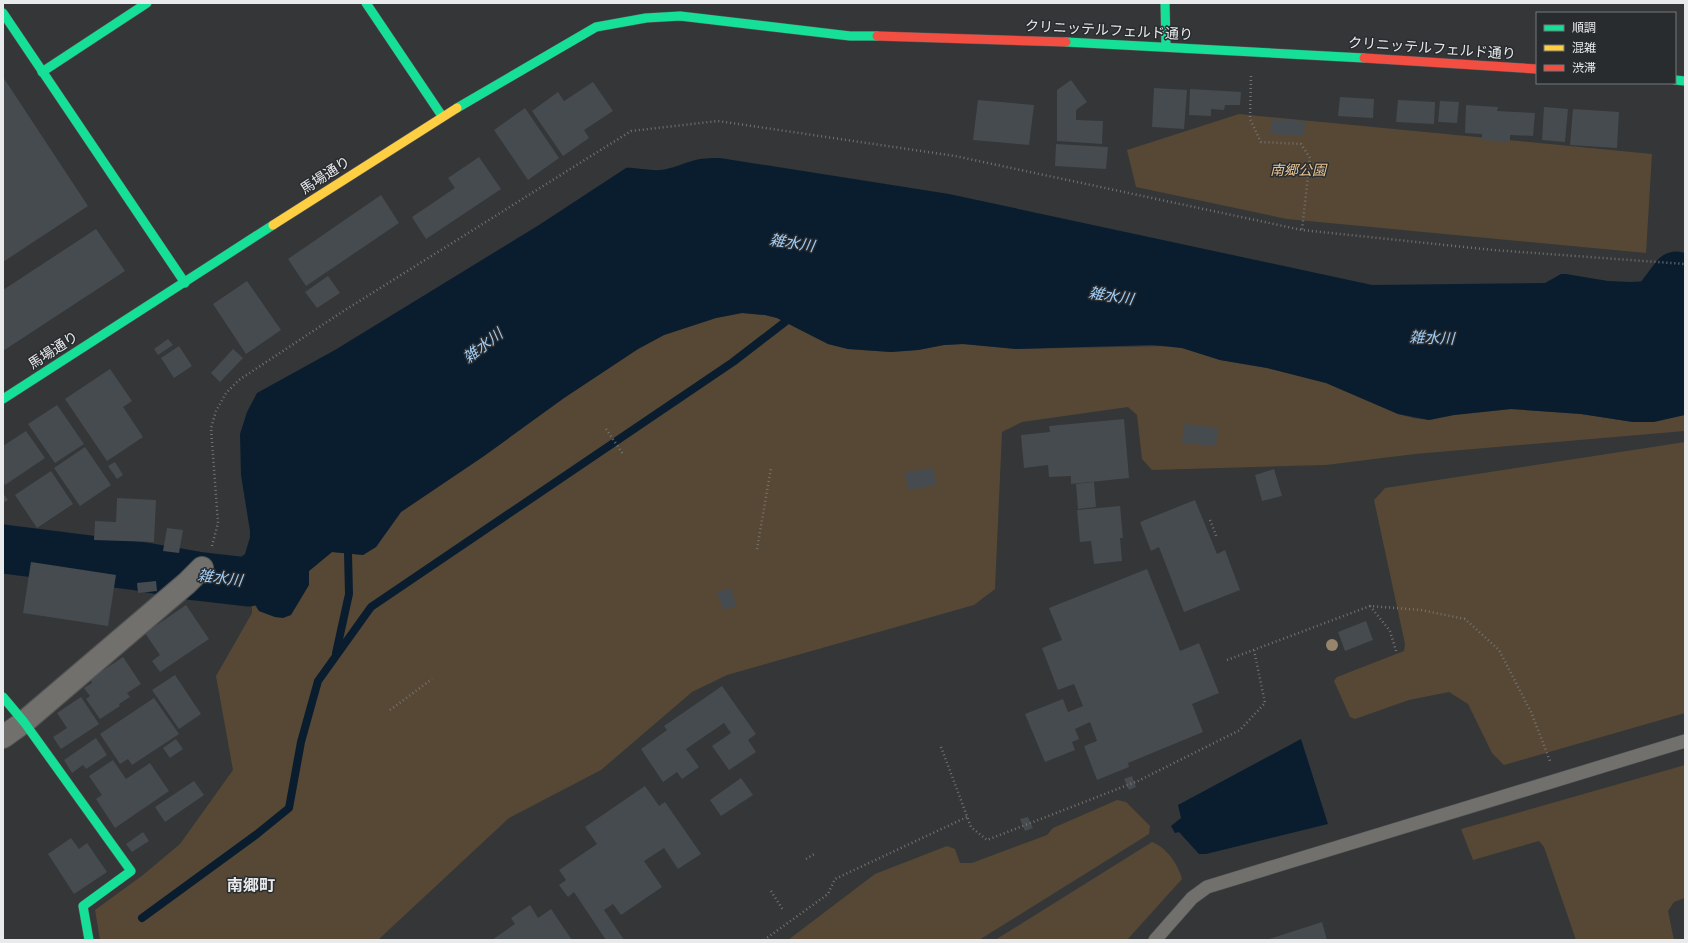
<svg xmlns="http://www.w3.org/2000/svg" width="1688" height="943" font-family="Lora,'Noto Sans JP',serif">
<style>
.green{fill:#564835}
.water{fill:#0a1d2e}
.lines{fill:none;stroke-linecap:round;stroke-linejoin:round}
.stream{stroke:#0a1d2e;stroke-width:8}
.river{stroke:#0a1d2e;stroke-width:49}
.building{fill:#464b50}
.lane-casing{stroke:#525354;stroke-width:14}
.street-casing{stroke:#525354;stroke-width:24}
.fast-casing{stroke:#525354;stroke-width:10}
.slow-casing{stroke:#525354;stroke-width:10}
.jam-casing{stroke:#525354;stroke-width:10}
.path{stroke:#757372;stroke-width:2.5;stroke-dasharray:1 3;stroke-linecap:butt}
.lane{stroke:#71706d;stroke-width:13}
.street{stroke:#71706d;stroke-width:22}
.fast{stroke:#16e098;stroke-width:9}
.slow{stroke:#ffcf43;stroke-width:9}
.jam{stroke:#f24e42;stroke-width:9}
.tree{fill:#96846b}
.labels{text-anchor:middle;stroke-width:3;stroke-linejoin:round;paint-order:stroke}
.street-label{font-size:14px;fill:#e8eaec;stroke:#292c2f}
.park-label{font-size:14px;font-style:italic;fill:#e7c494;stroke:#292c2f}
.water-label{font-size:15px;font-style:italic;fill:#a0cdf6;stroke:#292c2f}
.quarter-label{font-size:16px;font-weight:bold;fill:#e8eaec;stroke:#292c2f}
</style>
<rect width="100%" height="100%" fill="#343638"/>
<g class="green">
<polygon points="1239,114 1652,154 1646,253 1287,219 1136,187 1127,150"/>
<polygon points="742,313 765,315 777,318 828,344 848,349 891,352 918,350 944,345 963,344 1016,349 1168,346 1182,348 1220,360 1267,368 1326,383 1398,414 1413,418 1429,420 1454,415 1511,409 1581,414 1633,422 1685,415 1685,431 1415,454 1326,465 1152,470 1142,459 1137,415 1128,407 1022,422 1002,432 995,589 974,605 727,675 692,692 601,770 509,818 378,940 100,940 95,910 143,875 180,844 233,770 216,676 252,613 252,602 259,611 275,617 309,585 309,571 332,552 363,555 376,547 401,512 484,456 564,398 638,349 664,335 716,318"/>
<polygon points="1685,442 1685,713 1504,765 1492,753 1468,704 1449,692 1409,700 1355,719 1350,717 1334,681 1337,677 1404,651 1405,644 1374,500 1385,488"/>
<polygon points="1685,765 1685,898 1674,902 1668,911 1674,940 1576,940 1544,847 1539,841 1473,860 1461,829"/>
<polygon points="1117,800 1126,802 1150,826 1149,834 979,940 788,940 875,874 947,846 955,849 960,863 972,863 1047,835 1053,828"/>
<path d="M1152 842C1166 847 1178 864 1182 879L1127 940H995Z"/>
</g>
<g class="water">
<path d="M720 158 949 194 1372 285 1545 283 1561 274H1566L1608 281 1630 282 1685 279V415L1654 422H1633L1581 414 1511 409 1454 415 1429 420 1398 414 1326 383 1267 368 1220 360 1182 348 1152 345 1016 349 963 344 944 345 918 350 891 352 848 349 828 344 777 318 765 315 742 313 716 318 664 335 638 349 564 398 484 456 401 512 376 547 363 555 332 552 309 571V585L291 615 283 618 275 617 259 611 246 588 250 576V531L241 475 240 434 247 412 257 393 335 350 539 225 626 168C630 167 652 171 660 170 672 169 681 164 692 161 701 158 711 158 720 158Z"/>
<polygon points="1301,739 1328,824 1206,854 1199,854 1179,832 1175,833 1171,826 1181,818 1178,805"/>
</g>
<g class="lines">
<g class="stream">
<polyline points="336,653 349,594 348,553"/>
<polyline points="142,918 257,834 289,808 301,742 318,681 371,607 733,362 785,322"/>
</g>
<g class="river">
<polyline points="1633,333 1676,276"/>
<polyline points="3,549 138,566 196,576 248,582 266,569 279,526"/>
</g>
</g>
<g class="building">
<polygon points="3,77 88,206 3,262"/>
<polygon points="1071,80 1087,102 1076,110 1076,120 1103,121 1102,144 1057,141 1057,90"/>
<polygon points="593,82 613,111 584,130 589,138 563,156 532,111 558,92 564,101"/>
<polygon points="1154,88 1187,90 1184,129 1152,127"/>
<polygon points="1190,89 1241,92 1240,105 1225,105 1224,110 1211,109 1211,116 1189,115"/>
<polygon points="1340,97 1374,99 1373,118 1338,116"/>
<polygon points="978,100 1034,105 1029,145 973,140"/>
<polygon points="1398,100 1435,102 1434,124 1396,122"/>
<polygon points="1440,101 1459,102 1457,123 1438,122"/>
<polygon points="1466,105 1498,107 1497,111 1535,113 1533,136 1510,135 1510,142 1482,140 1482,134 1465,133"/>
<polygon points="1544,107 1568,109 1565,142 1542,140"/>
<polygon points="525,108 559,158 528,180 494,130"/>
<polygon points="1573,109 1619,112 1617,148 1570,145"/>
<polygon points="1272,119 1305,121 1304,136 1270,134"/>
<polygon points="1056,144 1108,147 1106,169 1055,166"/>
<polygon points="479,157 501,189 426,239 412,217 455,188 448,178"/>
<polygon points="381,195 399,223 306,286 288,259"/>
<polygon points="96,229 125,271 3,351 3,290"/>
<polygon points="328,276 340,293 317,308 305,292"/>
<polygon points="247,281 281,330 246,354 213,304"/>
<polygon points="168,339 173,345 158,355 154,349"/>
<polygon points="179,346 192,366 174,378 161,358"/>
<polygon points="233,349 243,358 220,382 211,373"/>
<polygon points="110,369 132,401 123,407 143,437 107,461 65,399"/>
<polygon points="57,405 84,444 55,463 28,424"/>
<polygon points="1124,419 1129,478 1071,484 1071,476 1049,477 1048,465 1024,468 1021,435 1050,432 1049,426"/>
<polygon points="1184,424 1218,428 1216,446 1182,443"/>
<polygon points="26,431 45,458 5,485 3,481 3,446"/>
<polygon points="85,447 111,485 80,506 54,468"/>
<polygon points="115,462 123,475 117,479 108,466"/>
<polygon points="933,468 936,485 908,490 905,472"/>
<polygon points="1274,469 1282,496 1262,501 1255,475"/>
<polygon points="51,471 73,504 37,528 15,495"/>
<polygon points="1094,482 1096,507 1078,509 1076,484"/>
<polygon points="3,493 8,500 3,503"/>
<polygon points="117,498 156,500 154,542 94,540 95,521 116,522"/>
<polygon points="1195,500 1217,554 1225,550 1240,590 1184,612 1159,547 1151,551 1140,522"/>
<polygon points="1120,506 1123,538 1120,538 1122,561 1094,564 1091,541 1080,542 1077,510"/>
<polygon points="167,528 183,530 179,553 163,551"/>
<polygon points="31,562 116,575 108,626 23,613"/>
<polygon points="1147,569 1180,651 1199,643 1219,693 1192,704 1203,732 1128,763 1129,767 1097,780 1084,746 1097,741 1090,722 1075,729 1079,739 1072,742 1075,750 1045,762 1025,714 1063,699 1068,712 1083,706 1074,684 1058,690 1042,648 1062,640 1049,608"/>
<polygon points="156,581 157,591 138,593 137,583"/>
<polygon points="731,588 736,606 723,610 717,592"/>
<polygon points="186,605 209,639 160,672 152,661 160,655 145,633"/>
<polygon points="1366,621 1373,640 1345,651 1338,632"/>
<polygon points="123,657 141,684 127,693 130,697 119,704 120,706 100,719 86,699 90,696 84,688 92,683 90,679"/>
<polygon points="175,675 201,714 179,729 152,690"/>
<polygon points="722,686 756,734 748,740 756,752 729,770 712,746 731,733 724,723 686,749 699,767 682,779 677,772 663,782 641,749 667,730 664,726"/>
<polygon points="81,697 99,724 61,749 53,737 67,728 57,713"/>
<polygon points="154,698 179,734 132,765 128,759 120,764 100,734"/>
<polygon points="96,738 107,755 86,769 83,765 72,773 64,760"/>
<polygon points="176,739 183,749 170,758 163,748"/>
<polygon points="113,760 126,779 150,763 169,791 115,828 96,799 102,795 89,776"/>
<polygon points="1132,776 1136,787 1129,790 1124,779"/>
<polygon points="741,778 753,795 721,816 710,800"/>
<polygon points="194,781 204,795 165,822 155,807"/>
<polygon points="645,786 659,806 665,802 701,854 678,869 664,848 644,861 662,887 621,915 613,904 604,910 624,940 606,940 574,892 568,897 559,885 566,880 559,870 597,844 585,827"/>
<polygon points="1028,817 1033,828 1025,831 1020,819"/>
<polygon points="143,832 149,841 132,852 126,844"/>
<polygon points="71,838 79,849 87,843 107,872 74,894 48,854"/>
<polygon points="530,905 538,918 551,909 572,940 492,940 515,924 511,918"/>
<polygon points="1322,922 1327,940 1266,940"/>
</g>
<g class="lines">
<defs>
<polyline id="lane" points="1155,940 1192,898 1207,887 1685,741"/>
<polyline id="street" points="3,737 24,722 187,583 202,568"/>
<g id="fast">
<polyline points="366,3 442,116"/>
<polyline points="1165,3 1166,46"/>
<polyline points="3,13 185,283"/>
<polyline points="1066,42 1364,58"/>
<polyline points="42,72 147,3"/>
<polyline points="1675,80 1685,81"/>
<polyline points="457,108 596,27 646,18 680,16 850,36 877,36"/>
<polyline points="3,399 273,225"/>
<polyline points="3,697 24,722 131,871 83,906 89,940"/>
</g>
<polyline id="slow" points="273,225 457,108"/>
<g id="jam">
<polyline points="877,36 1066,42"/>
<polyline points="1364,58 1537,69"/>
</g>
</defs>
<use href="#lane" class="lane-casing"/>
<use href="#street" class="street-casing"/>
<use href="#fast" class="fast-casing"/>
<use href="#slow" class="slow-casing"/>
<use href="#jam" class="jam-casing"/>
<g class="path">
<polyline points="1251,76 1250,119 1261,142 1301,144 1310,158 1302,230"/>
<polyline points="606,429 623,454"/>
<polyline points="1210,520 1217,538"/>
<polyline points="212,546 218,523 211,428 216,411 226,393 239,380 342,312 631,131 718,121 955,156 1302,230 1493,250 1685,264"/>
<polyline points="757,549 771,468"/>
<polyline points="1370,606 1390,631 1396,651"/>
<polyline points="1227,660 1370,606 1421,610 1465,619 1499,650 1531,712 1550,761"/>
<polyline points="390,710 432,679"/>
<polyline points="941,747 971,827 987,840 1138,781 1240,730 1265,703 1254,650"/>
<polyline points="806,859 816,853"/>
<polyline points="771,891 783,910"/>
<polyline points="764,940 828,894 835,879 967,817"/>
</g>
<use href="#lane" class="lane"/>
<use href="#street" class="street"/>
<use href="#fast" class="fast"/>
<use href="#slow" class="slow"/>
<use href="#jam" class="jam"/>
</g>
<circle class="tree" cx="1332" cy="645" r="6"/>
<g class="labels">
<g class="street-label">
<text transform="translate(1109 30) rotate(3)" y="5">クリニッテルフェルド通り</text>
<text transform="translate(1432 48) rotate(4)" y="5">クリニッテルフェルド通り</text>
<text transform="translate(325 175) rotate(-33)" y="5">馬場通り</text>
<text transform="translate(53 350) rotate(-33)" y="5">馬場通り</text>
</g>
<g class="park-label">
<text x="1298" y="175">南郷公園</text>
</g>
<g class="water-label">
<text transform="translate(792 243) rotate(9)" y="5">雑水川</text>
<text transform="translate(1111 296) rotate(9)" y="5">雑水川</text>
<text transform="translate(1432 338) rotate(2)" y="5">雑水川</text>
<text transform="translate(483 346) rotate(-38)" y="5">雑水川</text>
<text transform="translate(220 578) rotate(7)" y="5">雑水川</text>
</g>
<g class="quarter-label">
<text x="251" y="891">南郷町</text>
</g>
</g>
<rect width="1688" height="943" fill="none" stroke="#e8eaec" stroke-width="8"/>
<rect x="1536" y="12" width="140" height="72" fill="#292c2f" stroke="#75787b"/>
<rect x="1544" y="25" width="20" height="6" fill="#16e098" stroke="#75787b"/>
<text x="1572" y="32" font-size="12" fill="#e8eaec">順調</text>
<rect x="1544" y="45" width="20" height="6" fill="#ffcf43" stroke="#75787b"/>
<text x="1572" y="52" font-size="12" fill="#e8eaec">混雑</text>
<rect x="1544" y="65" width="20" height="6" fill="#f24e42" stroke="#75787b"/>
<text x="1572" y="72" font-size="12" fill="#e8eaec">渋滞</text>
</svg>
